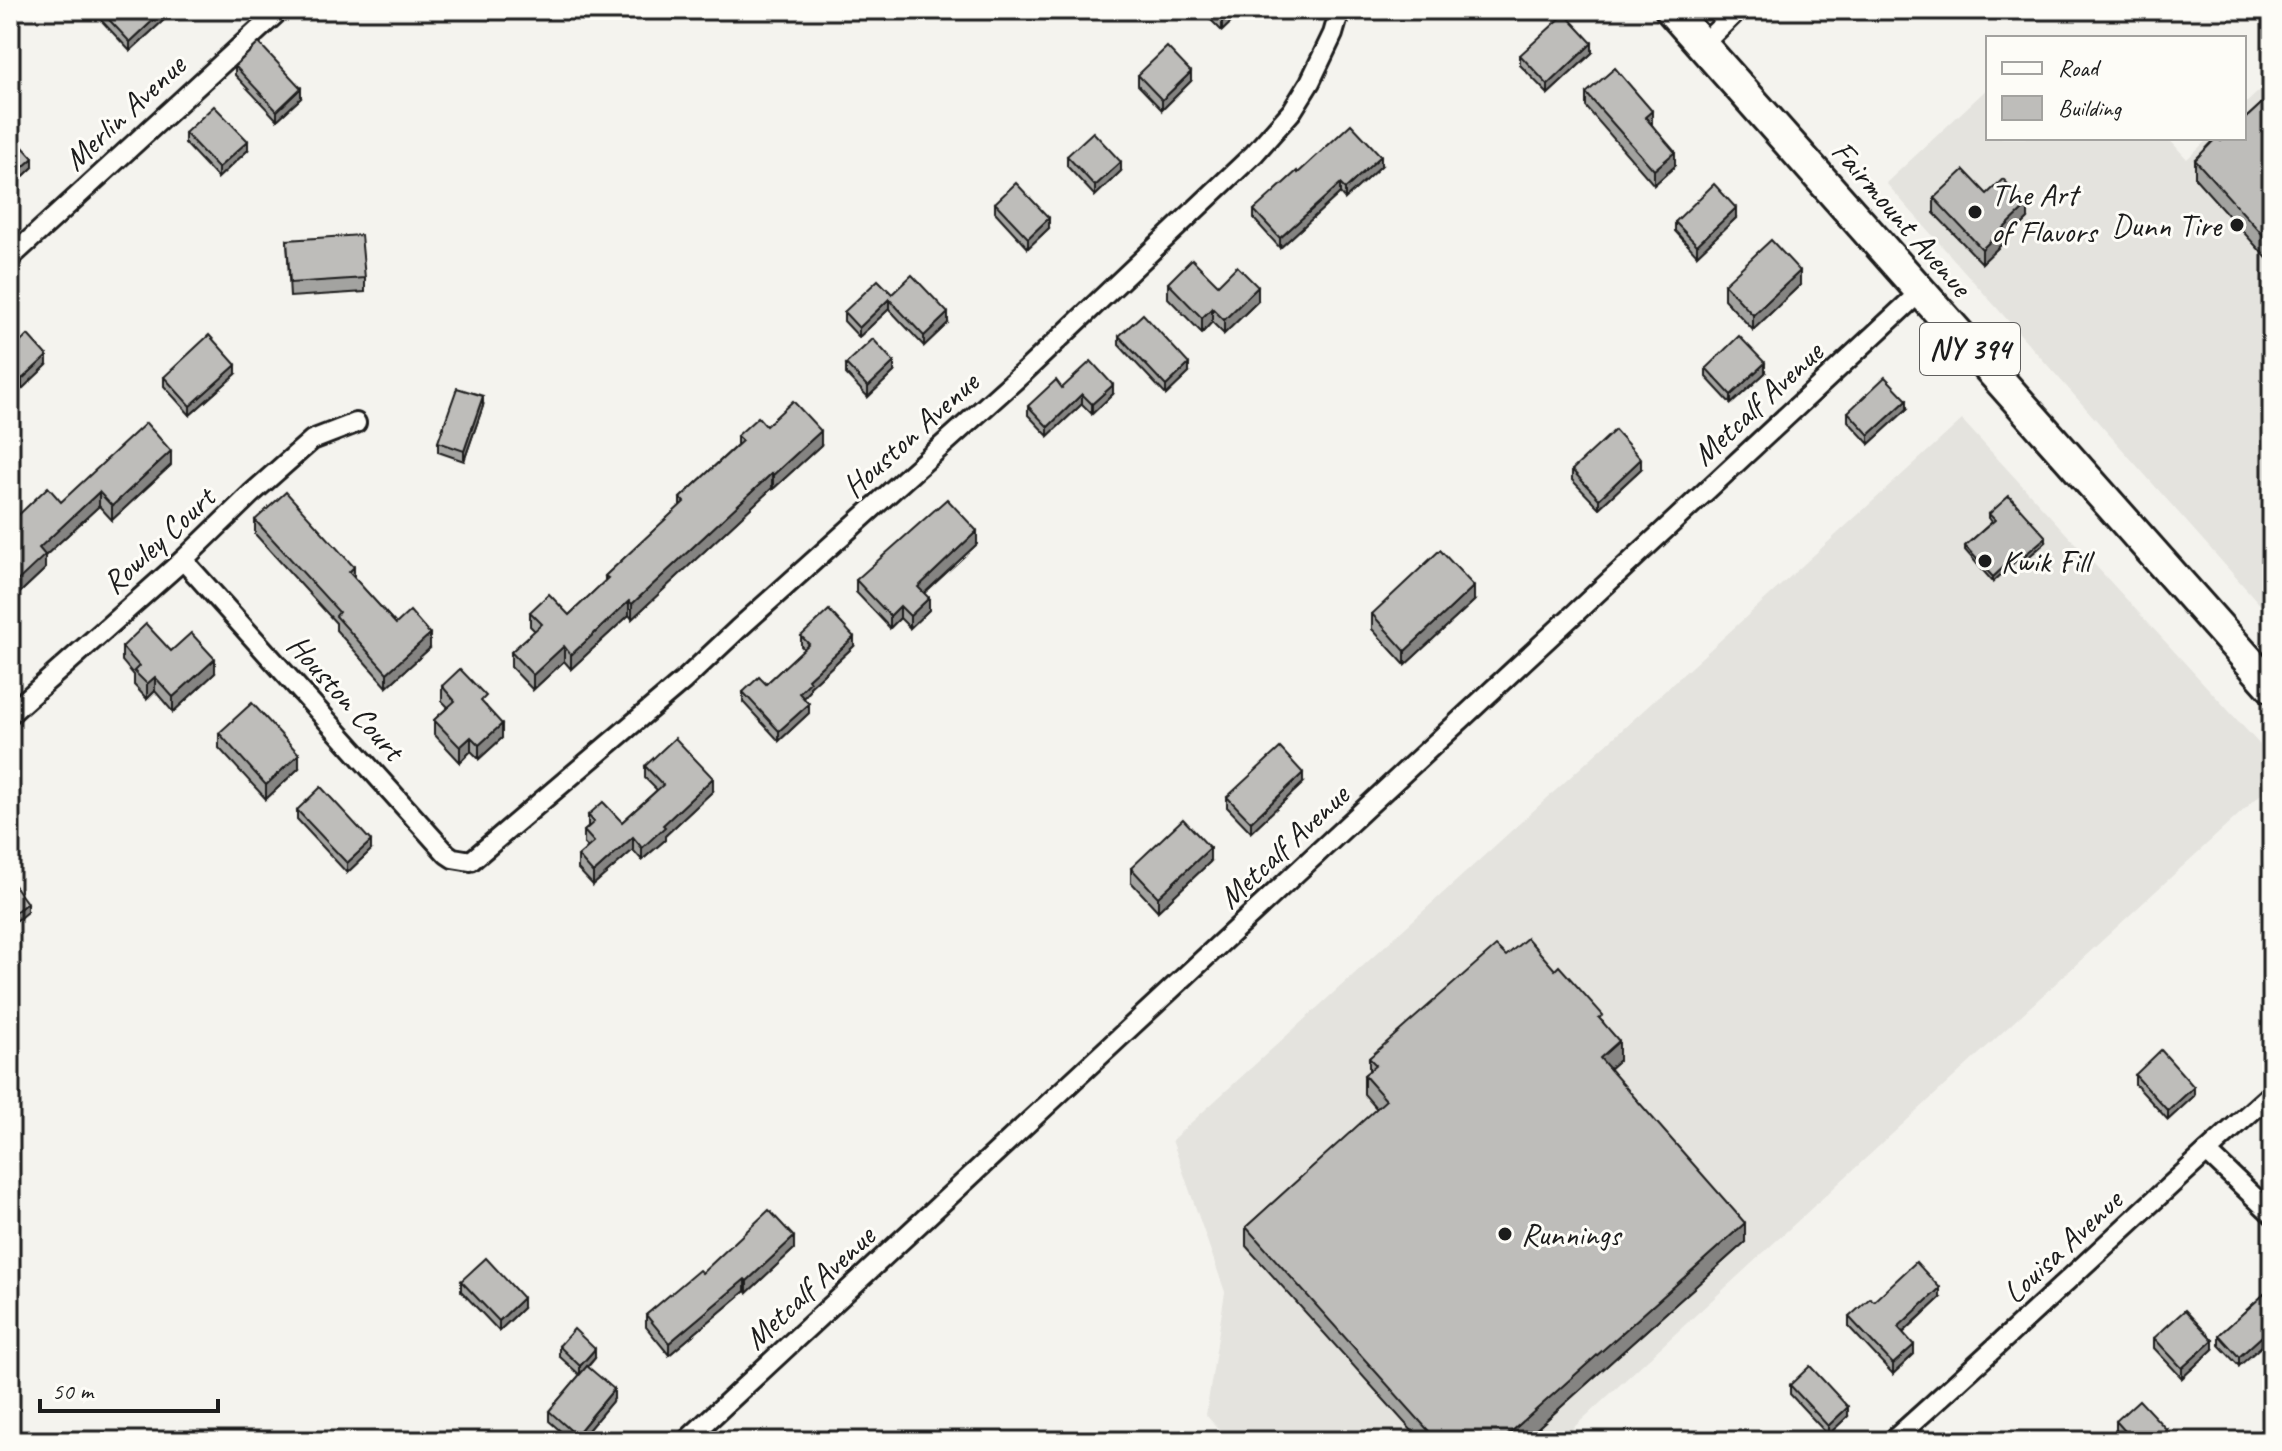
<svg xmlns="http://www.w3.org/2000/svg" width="2282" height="1451" font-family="Caveat,sans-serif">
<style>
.built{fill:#e4e3de}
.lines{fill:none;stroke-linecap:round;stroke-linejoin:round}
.minor-casing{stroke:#1c1c1c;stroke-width:24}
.primary-casing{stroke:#1c1c1c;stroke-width:36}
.minor{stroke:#fdfcf7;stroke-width:18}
.primary{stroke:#fdfcf7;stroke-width:30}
.wall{fill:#a3a3a0;stroke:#1c1c1c;stroke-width:2}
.shaded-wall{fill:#858482;stroke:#1c1c1c;stroke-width:2}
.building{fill:#bebdba;stroke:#1c1c1c;stroke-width:2}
.poi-dot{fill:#1c1c1c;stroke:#fdfcf7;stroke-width:3}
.labels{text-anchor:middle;stroke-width:6;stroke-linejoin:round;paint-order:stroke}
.shield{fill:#fdfcf7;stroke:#605f5e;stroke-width:2}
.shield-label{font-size:30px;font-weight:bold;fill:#1c1c1c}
.street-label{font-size:32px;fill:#1c1c1c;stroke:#fdfcf7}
.poi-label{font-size:32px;fill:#1c1c1c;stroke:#fdfcf7;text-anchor:start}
</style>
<rect width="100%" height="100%" fill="#f4f3ee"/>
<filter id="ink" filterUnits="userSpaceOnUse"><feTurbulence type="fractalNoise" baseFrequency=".0125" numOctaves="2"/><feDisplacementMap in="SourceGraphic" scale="16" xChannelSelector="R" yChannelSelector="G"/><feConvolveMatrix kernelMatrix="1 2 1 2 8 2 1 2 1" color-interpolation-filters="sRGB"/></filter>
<g filter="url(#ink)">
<g class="built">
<polygon points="2272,79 2272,618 1886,183 1988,88 1988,138 2168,138 2187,159 2209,138 2244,138 2244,105"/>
<polygon points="1962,420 2272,758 2272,784 1559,1441 1229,1441 1206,1415 1225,1292 1172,1140"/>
</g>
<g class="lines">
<defs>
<g id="minor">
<polyline points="1702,45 1738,10"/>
<polyline points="10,258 280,10"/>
<polyline points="183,560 447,854 453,858 471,861 683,681 738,629 1024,372 1254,154 1292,111 1310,82 1333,34 1340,10"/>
<polyline points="10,714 183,560 251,494 312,440 356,423"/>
<polyline points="2207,1152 2272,1214"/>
<polyline points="686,1441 1920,292"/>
<path d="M1892 1441C2020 1327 2144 1207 2272 1093"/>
</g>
<polyline id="primary" points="1671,10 2272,687"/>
</defs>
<use href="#minor" class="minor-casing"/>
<use href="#primary" class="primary-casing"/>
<use href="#minor" class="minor"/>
<use href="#primary" class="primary"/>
</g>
<g class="wall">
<polygon points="100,10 166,10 166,18 130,51 100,19"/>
<polygon points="1205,10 1244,10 1222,31 1205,14"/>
<polygon points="1482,10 1496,10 1488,17"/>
<polygon points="1592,53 1548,94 1520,65 1520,55"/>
<polygon points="235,66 301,98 277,120 235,75"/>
<polygon points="1138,75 1191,81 1162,110 1138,85"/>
<polygon points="1586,93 1652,125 1675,166 1654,185 1586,107"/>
<polygon points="2272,94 2272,264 2195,178 2195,160 2221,141"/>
<polygon points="10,133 33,167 13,186 10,183"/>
<polygon points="185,133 248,150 218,178 185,143"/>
<polygon points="1067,156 1121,171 1095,196 1067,166"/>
<polygon points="1381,166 1345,199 1340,193 1280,248 1254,219 1254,210 1298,173"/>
<polygon points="1987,194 2028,219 1982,263 1934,213 1934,198"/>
<polygon points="995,203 1049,228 1028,248 995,212"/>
<polygon points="1736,218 1697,255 1675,231 1675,222"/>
<polygon points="287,240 365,278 365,292 290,297"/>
<polygon points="1168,283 1218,285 1258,301 1224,334 1212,322 1202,333 1168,298"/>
<polygon points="1724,284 1800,285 1753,330 1724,299"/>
<polygon points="892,294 948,323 924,346 889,309 859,337 844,321 844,312"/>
<polygon points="1119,336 1189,373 1166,395 1119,345"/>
<polygon points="10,352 47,365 22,389 10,376"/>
<polygon points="846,364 894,372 868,397 846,374"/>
<polygon points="1706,368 1765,373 1731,404 1706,377"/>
<polygon points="236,374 190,415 164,386 164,377"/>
<polygon points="1062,388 1113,394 1092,414 1082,404 1048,436 1028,415 1028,406"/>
<polygon points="483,406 464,461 438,452 438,442"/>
<polygon points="1907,409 1869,444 1848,421 1848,412"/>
<polygon points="766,426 821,445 773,489 772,488 632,619 629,615 571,669 564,661 533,690 511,667 511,652 535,631 530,626 530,612 569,615 605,581 605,576 680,506 680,498 737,445 737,436"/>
<polygon points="171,465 112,520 99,506 45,556 45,569 11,601 10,606 10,523 61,502"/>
<polygon points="1641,469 1599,508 1572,480 1572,470"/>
<polygon points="1989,514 2046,542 2026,559 2022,555 1993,582 1965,550 1965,546 1992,522 1989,518"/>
<polygon points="255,520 354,578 396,624 430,648 387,687 336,630 336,623 255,534"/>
<polygon points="977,544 924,593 929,610 910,628 900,618 890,628 856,592 856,580"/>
<polygon points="1474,601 1405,665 1372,629 1372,614"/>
<polygon points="801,636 854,646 810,687 810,691 804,698 809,713 779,741 743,702 743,692 766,684 804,649 801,646"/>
<polygon points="122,647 171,651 215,673 173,712 155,691 147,699 134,685 134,675 122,661"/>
<polygon points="442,686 486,706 502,738 479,759 471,751 460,762 434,734 434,720 448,707 442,701"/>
<polygon points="219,733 299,768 266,799 219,748"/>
<polygon points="645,766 713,791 665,836 665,840 642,860 633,850 593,885 578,869 578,856 588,848 584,844 584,831 588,828 588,815 622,822 657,790 645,778"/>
<polygon points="1303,783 1251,832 1227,807 1227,797"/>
<polygon points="297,810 371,850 347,873 297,819"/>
<polygon points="1210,862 1158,911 1131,882 1131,868"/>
<polygon points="1506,956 1603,1022 1619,1060 1609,1069 1745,1242 1523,1441 1421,1441 1246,1246 1246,1227 1377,1109 1364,1094 1364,1075 1369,1071 1369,1058"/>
<polygon points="2135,1075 2194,1096 2168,1120 2135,1084"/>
<polygon points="794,1249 747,1293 745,1291 669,1355 646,1327 646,1315 702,1273"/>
<polygon points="461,1281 523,1308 499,1331 461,1291"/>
<polygon points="2272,1287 2239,1366 2219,1345 2219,1335"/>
<polygon points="1940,1298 1903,1333 1914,1354 1893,1374 1849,1327 1849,1317 1874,1301"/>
<polygon points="2154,1338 2213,1349 2182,1378 2154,1348"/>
<polygon points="559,1346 595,1358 588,1367 614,1399 579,1441 572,1441 549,1421 549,1411 580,1375 559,1356"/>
<polygon points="1790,1385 1848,1416 1828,1435 1790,1394"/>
<polygon points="2116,1421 2167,1440 2125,1441 2116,1431"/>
</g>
<g class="shaded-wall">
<polygon points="164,10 166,10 166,18 130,51 130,42"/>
<polygon points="1234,10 1244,10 1222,31 1222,21"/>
<polygon points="1488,10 1496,10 1488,17"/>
<polygon points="1592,43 1592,53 1548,94 1548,85"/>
<polygon points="1191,72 1191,81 1162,110 1162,100"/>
<polygon points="301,88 301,98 277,120 277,111"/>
<polygon points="1652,111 1652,125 1645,117"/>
<polygon points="248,141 248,150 218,178 218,168"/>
<polygon points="1675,152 1675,166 1654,185 1654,170"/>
<polygon points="1381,156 1381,166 1345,199 1345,189"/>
<polygon points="33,158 33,167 13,186 13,176"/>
<polygon points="1121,162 1121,171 1095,196 1095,186"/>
<polygon points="1340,184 1340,193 1280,248 1280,238"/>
<polygon points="2028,205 2028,219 1982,263 1982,249"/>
<polygon points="1736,208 1736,218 1697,255 1697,245"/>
<polygon points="1049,218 1049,228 1028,248 1028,238"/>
<polygon points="1800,271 1800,285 1753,330 1753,315"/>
<polygon points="1258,287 1258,301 1224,334 1224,320"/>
<polygon points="889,299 889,309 859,337 859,328"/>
<polygon points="1212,308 1212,322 1202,333 1202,318"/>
<polygon points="948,313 948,323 924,346 924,336"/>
<polygon points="47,356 47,365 22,389 22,379"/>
<polygon points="894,362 894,372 868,397 868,387"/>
<polygon points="1765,363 1765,373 1731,404 1731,395"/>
<polygon points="1189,364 1189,373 1166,395 1166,386"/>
<polygon points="236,365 236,374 190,415 190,406"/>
<polygon points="1113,385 1113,394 1092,414 1092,404"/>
<polygon points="1082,394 1082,404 1048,436 1048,427"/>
<polygon points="483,396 483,406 464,461 464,451"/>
<polygon points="1907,400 1907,409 1869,444 1869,435"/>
<polygon points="821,431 821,445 773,489 773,475"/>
<polygon points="171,451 171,465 112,520 112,506"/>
<polygon points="1641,459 1641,469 1599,508 1599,499"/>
<polygon points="772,473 772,488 632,619 632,604"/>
<polygon points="99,492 99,506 45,556 45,569 11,601 10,606 10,588 39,548"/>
<polygon points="977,531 977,544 918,599 918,587"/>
<polygon points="2046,537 2046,542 2026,559 2026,554"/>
<polygon points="2022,550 2022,555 1993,582 1993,577"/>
<polygon points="354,567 354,582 349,572"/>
<polygon points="1474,586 1474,601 1405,665 1405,651"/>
<polygon points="929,598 929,610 910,628 910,616"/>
<polygon points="629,601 629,615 571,669 571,655"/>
<polygon points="900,606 900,618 890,628 890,616"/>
<polygon points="430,634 430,648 387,687 387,673"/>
<polygon points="854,637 854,646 810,687 810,691 799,702 799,693 808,679"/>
<polygon points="564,646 564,661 533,690 533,675"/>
<polygon points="215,659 215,673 173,712 173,697"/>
<polygon points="155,677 155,691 147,699 147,684"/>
<polygon points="809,704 809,713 779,741 779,731"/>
<polygon points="502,724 502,738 479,759 479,745"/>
<polygon points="471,737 471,751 460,762 460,747"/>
<polygon points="299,754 299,768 266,799 266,785"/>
<polygon points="1303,773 1303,783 1251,832 1251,822"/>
<polygon points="713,778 713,791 665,836 665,840 642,860 642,848 663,825"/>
<polygon points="633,837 633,850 593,885 593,873"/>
<polygon points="371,841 371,850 347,873 347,863"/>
<polygon points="1210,848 1210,862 1158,911 1158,897"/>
<polygon points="27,903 27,912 10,926 10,916"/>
<polygon points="1619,1041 1619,1060 1600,1077 1600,1058"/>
<polygon points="2194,1087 2194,1096 2168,1120 2168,1111"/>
<polygon points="1745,1223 1745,1242 1523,1441 1501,1441"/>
<polygon points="794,1237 794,1249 747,1293 747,1281"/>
<polygon points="745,1279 745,1291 669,1355 669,1343"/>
<polygon points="1940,1288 1940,1298 1898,1337 1898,1327"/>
<polygon points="523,1298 523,1308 499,1331 499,1321"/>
<polygon points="2272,1327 2272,1337 2239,1366 2239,1357"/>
<polygon points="2213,1340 2213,1349 2182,1378 2182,1368"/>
<polygon points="1914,1345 1914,1354 1893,1374 1893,1364"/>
<polygon points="595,1349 595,1358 580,1375 580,1366"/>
<polygon points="614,1389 614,1399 579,1441 576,1441 576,1435"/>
<polygon points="1848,1407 1848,1416 1828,1435 1828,1426"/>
<polygon points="2167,1430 2166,1441 2156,1441"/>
</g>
<g class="building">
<polygon points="100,10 164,10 130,42"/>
<polygon points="1210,10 1234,10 1222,21"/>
<polygon points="1565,14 1592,43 1548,85 1520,55"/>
<polygon points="259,43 301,88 277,111 235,66"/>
<polygon points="1167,47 1191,72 1162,100 1138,75"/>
<polygon points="1615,68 1652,111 1645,117 1675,152 1654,170 1586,93"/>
<polygon points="2272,94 2272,245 2195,160 2216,138 2221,141 2224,138 2244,138 2244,120"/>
<polygon points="214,106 248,141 218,168 185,133"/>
<polygon points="1351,124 1381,156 1345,189 1340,184 1280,238 1254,210 1297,171 1298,173"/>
<polygon points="1093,132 1121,162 1095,186 1067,156"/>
<polygon points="10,133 33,158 13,176 10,174"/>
<polygon points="1964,170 1987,194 2003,179 2028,205 1982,249 1934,198"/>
<polygon points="1016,183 1049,218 1028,238 995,203"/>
<polygon points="1714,184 1736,208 1697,245 1675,222"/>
<polygon points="361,235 365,278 290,283 287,240"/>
<polygon points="1771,240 1800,271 1753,315 1724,284"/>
<polygon points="1192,259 1218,285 1237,266 1258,287 1224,320 1212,308 1202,318 1168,283"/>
<polygon points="912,275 948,313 924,336 889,299 859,328 844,312 878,280 892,294"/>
<polygon points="1143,314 1189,364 1166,386 1119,336"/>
<polygon points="28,335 47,356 22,379 10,366 10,352"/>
<polygon points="209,335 236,365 190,406 164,377"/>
<polygon points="1739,336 1765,363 1731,395 1706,368"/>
<polygon points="873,339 894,362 868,387 846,364"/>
<polygon points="1091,361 1113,385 1092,404 1082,394 1048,427 1028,406 1056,380 1062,388"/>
<polygon points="1885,377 1907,400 1869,435 1848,412"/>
<polygon points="457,388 483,396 464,451 438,442"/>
<polygon points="793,401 821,431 773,475 772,473 632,604 629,601 571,655 564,646 533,675 511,652 542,624 530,612 549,594 569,615 608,578 605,576 684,502 680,498 742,441 737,436 758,417 766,426"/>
<polygon points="146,423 171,451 112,506 99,492 39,548 45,555 10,588 10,523 48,487 61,502"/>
<polygon points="1615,430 1641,459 1599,499 1572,470"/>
<polygon points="286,492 354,567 349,572 396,624 410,611 430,634 387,673 336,616 339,612 255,520"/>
<polygon points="2009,496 2046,537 2026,554 2022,550 1993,577 1965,546 1995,520 1989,514"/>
<polygon points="947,499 977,531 918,587 929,598 910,616 900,606 890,616 856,580"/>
<polygon points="1440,550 1474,586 1405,651 1372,614"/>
<polygon points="829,610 854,637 808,679 810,682 799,693 809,704 779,731 743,692 759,677 766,684 809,644 801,636"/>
<polygon points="146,624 171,651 191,633 215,659 173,697 155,677 147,684 134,671 139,666 122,647"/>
<polygon points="460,669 486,696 481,701 502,724 479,745 471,737 460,747 434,720 455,701 442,686"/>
<polygon points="252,703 299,754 266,785 219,733"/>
<polygon points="675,738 713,778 663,825 665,827 642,848 633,837 593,873 578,856 594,842 584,831 594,822 588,815 603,802 622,822 663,785 645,766"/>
<polygon points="1280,748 1303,773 1251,822 1227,797"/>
<polygon points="321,787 371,841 347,863 297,810"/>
<polygon points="1183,819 1210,848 1158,897 1131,868"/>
<polygon points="13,884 27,903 10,916 10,886"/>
<polygon points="1527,938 1555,970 1559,966 1603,1015 1599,1018 1619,1041 1600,1058 1745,1223 1501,1441 1434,1441 1436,1439 1246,1227 1386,1100 1364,1075 1376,1065 1369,1058 1496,946 1506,956"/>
<polygon points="2161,1050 2194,1087 2168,1111 2135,1075"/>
<polygon points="769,1210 794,1237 747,1281 745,1279 669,1343 646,1315 699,1270 702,1273"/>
<polygon points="486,1258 523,1298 499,1321 461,1281"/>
<polygon points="1916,1262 1940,1288 1898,1327 1914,1345 1893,1364 1849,1317 1870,1298 1874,1301"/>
<polygon points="2272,1287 2272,1327 2239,1357 2219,1335"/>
<polygon points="2185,1310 2213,1340 2182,1368 2154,1338"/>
<polygon points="574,1329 595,1349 580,1366 559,1346"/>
<polygon points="587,1366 614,1389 576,1435 549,1411"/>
<polygon points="1810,1366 1848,1407 1828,1426 1790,1385"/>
<polygon points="2139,1400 2167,1430 2156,1441 2134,1441 2116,1421"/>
<polygon points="523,1434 528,1441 514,1441"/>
</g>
</g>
<g class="poi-dot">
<circle cx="1975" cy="212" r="8"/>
<circle cx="2237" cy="225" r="8"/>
<circle cx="1985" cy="561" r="8"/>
<circle cx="1505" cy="1234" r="8"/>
</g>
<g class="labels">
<rect class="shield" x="1920" y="323" width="100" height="52" rx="6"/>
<g class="shield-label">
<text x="1970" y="359">NY 394</text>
</g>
<g class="street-label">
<text transform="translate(124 112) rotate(-43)" y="11">Merlin Avenue</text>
<text transform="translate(1902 218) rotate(49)" y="11">Fairmount Avenue</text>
<text transform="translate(1757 403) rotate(-43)" y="11">Metcalf Avenue</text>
<text transform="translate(910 434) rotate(-42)" y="11">Houston Avenue</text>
<text transform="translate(158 540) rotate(-43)" y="11">Rowley Court</text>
<text transform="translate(346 697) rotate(48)" y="11">Houston Court</text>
<text transform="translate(1283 846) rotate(-43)" y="11">Metcalf Avenue</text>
<text transform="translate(2062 1246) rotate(-43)" y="11">Louisa Avenue</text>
<text transform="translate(809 1287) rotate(-43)" y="11">Metcalf Avenue</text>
</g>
<g class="poi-label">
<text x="1991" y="205">The Art<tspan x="1991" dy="37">of Flavors</tspan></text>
<text x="2221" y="236" text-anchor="end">Dunn Tire</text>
<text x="2001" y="572">Kwik Fill</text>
<text x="1521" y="1245">Runnings</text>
</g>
</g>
<rect width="2282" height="1451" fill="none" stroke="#fdfcf7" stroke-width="40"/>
<rect x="20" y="20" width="2242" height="1411" fill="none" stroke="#1c1c1c" stroke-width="3" filter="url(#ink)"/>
<rect x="1986" y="36" width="260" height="104" fill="#fdfcf7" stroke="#a3a29f" stroke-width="2"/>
<rect x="2002" y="62" width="40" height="12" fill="#fdfcf7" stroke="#a3a29f" stroke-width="2"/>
<text x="2058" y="76" font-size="24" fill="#1c1c1c">Road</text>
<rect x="2002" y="96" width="40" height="24" fill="#bebdba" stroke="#a3a29f" stroke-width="2"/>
<text x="2058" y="116" font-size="24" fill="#1c1c1c">Building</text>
<path d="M40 1399v12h178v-12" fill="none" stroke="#1c1c1c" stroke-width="4"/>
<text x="52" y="1399" font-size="24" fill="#1c1c1c" stroke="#fdfcf7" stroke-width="6" paint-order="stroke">50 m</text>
</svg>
